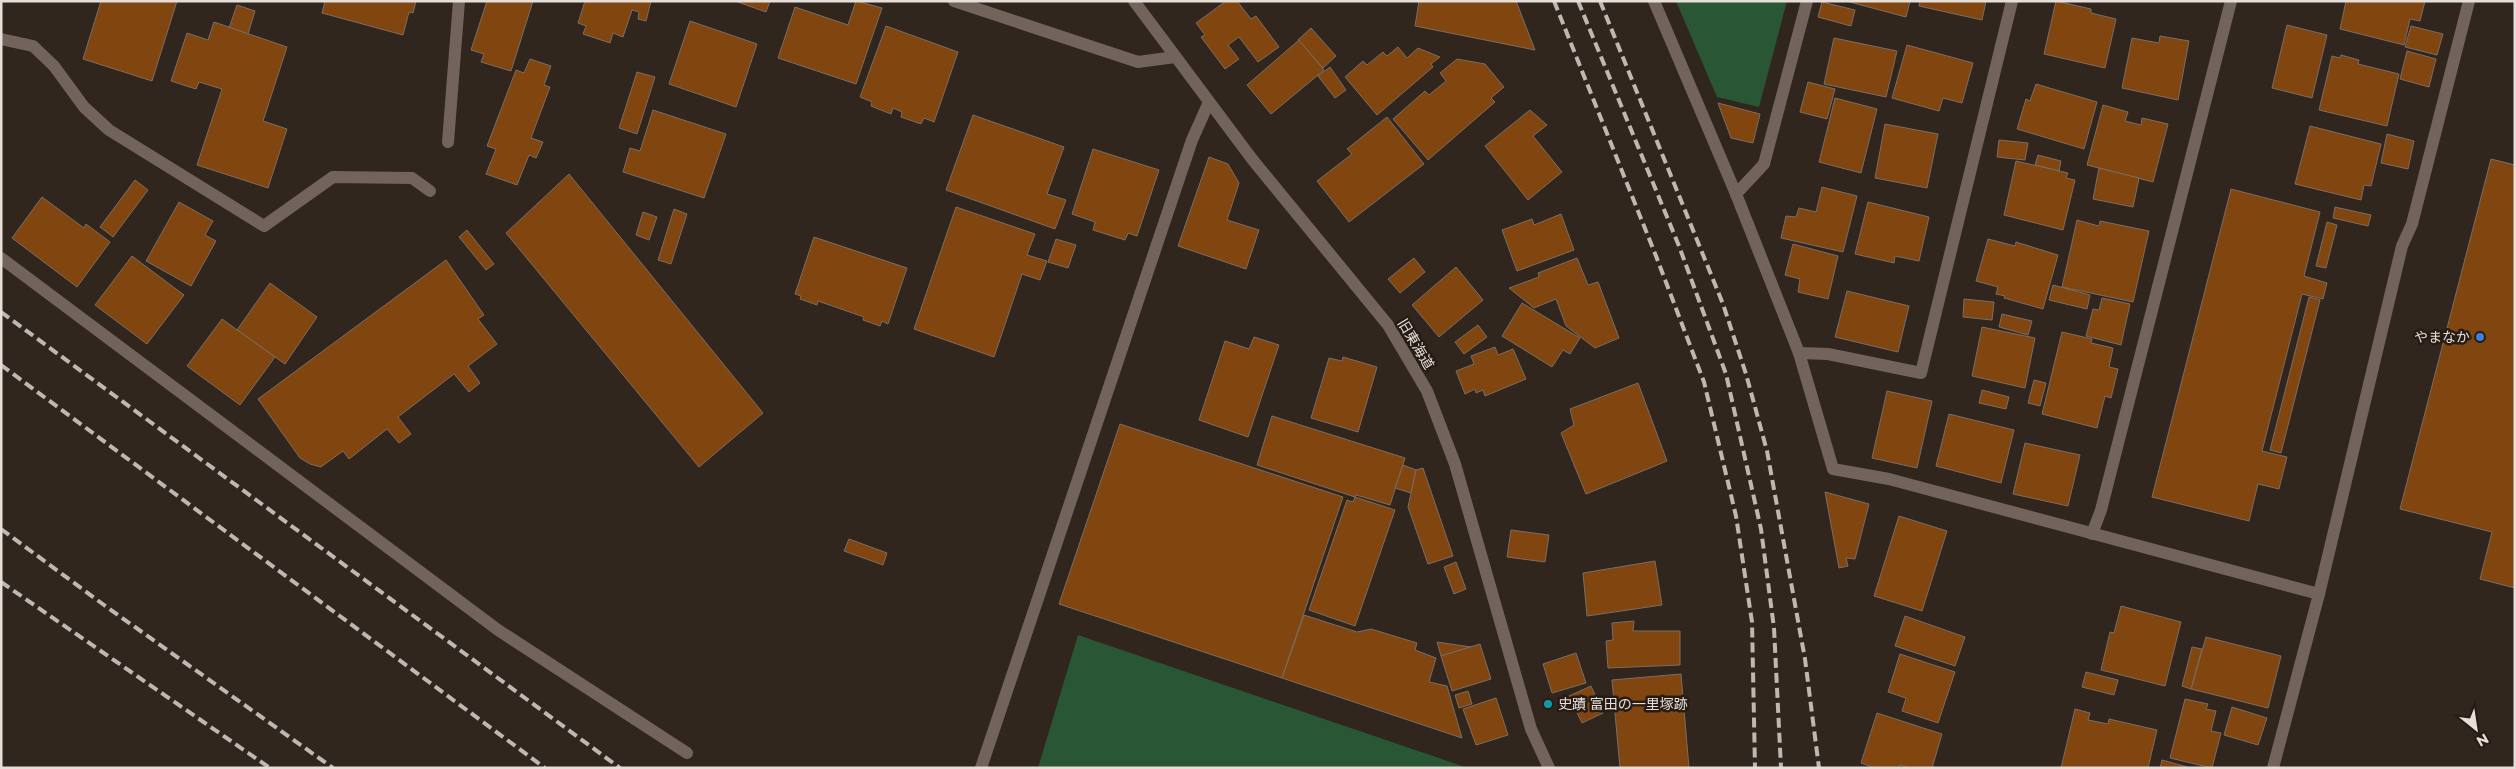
<svg xmlns="http://www.w3.org/2000/svg" width="2516" height="769" font-family="Montserrat,'Noto Sans JP',sans-serif">
<style>
.green{fill:#295635}
.building{fill:#814610;stroke:#7b6d64}
.lines{fill:none;stroke-linecap:round;stroke-linejoin:round}
.service{stroke:#72645b;stroke-width:12}
.minor{stroke:#72645b;stroke-width:12}
.rail{stroke:#bfb7b1;stroke-width:4;stroke-dasharray:10 5;stroke-linecap:butt}
.shop-dot{fill:#3f7fe0;stroke:#271c15;stroke-width:2}
.culture-dot{fill:#0f9aa8;stroke:#271c15;stroke-width:2}
.labels{text-anchor:middle;stroke-width:5;stroke-linejoin:round;paint-order:stroke}
.poi-label{font-size:14px;fill:#e6dfd9;stroke:#271c15;text-anchor:end}
.street-label{font-size:14px;fill:#e6dfd9;stroke:#271c15}
</style>
<rect width="100%" height="100%" fill="#31261e"/>
<g class="green">
<polygon points="1676,1 1787,1 1759,107 1717,97"/>
<polygon points="1078,635 1468,768 1038,768"/>
</g>
<g class="building">
<polygon points="101,1 177,1 152,81 83,59"/>
<polygon points="325,1 416,1 413,13 409,12 403,35 322,13"/>
<polygon points="487,1 533,1 511,71 481,62 484,54 471,50"/>
<polygon points="585,1 651,1 646,21 638,19 639,12 632,10 623,37 613,33 610,43 583,34 586,26 578,23"/>
<polygon points="735,1 770,1 766,12"/>
<polygon points="856,1 882,8 856,84 778,58 795,7 848,25"/>
<polygon points="1226,1 1237,1 1251,19 1256,16 1279,47 1258,62 1239,37 1228,45 1239,59 1225,69 1201,37 1205,35 1196,23"/>
<polygon points="1419,1 1516,1 1535,50 1415,26"/>
<polygon points="1846,1 1910,1 1906,17"/>
<polygon points="1920,1 1986,1 1982,20 1919,6"/>
<polygon points="2056,1 2091,9 2091,13 2116,19 2105,68 2044,54"/>
<polygon points="2346,1 2425,1 2420,21 2410,19 2404,45 2340,29"/>
<polygon points="1822,2 1855,10 1851,26 1818,17"/>
<polygon points="237,5 255,11 248,34 229,28"/>
<polygon points="690,21 757,44 736,107 669,84"/>
<polygon points="214,22 287,47 263,121 287,129 268,188 197,165 222,89 199,82 196,89 171,81 187,33 208,40"/>
<polygon points="2287,25 2327,35 2312,98 2272,88"/>
<polygon points="886,26 958,52 934,122 924,118 921,124 901,117 902,112 893,108 891,114 871,106 872,102 860,97"/>
<polygon points="2411,26 2443,34 2437,55 2405,47"/>
<polygon points="1311,28 1336,56 1323,68 1298,40"/>
<polygon points="2160,36 2189,41 2178,100 2122,88 2132,38 2159,43"/>
<polygon points="1834,38 1897,51 1886,97 1824,84"/>
<polygon points="1299,40 1324,70 1271,114 1247,85"/>
<polygon points="1907,45 1973,63 1962,103 1943,98 1939,111 1892,98"/>
<polygon points="1398,47 1407,58 1418,48 1440,57 1431,64 1433,67 1377,115 1345,77 1363,61 1367,65 1383,52 1387,56"/>
<polygon points="2407,51 2436,59 2429,87 2400,79"/>
<polygon points="2341,55 2359,60 2358,64 2399,74 2387,126 2319,110 2332,56 2340,58"/>
<polygon points="530,59 551,66 544,85 550,87 531,138 543,142 536,158 529,155 517,185 486,174 496,149 487,146 516,70 524,73"/>
<polygon points="1457,59 1485,64 1504,87 1491,98 1495,102 1428,160 1393,119 1425,91 1429,95 1446,81 1440,73"/>
<polygon points="1330,67 1346,90 1335,98 1318,76"/>
<polygon points="637,72 655,77 637,134 619,128"/>
<polygon points="1808,82 1835,89 1827,119 1800,112"/>
<polygon points="2036,84 2097,102 2084,149 2017,129 2026,99 2030,101"/>
<polygon points="1835,98 1877,109 1861,173 1819,162"/>
<polygon points="1718,103 1760,114 1753,143 1731,138"/>
<polygon points="2103,105 2128,112 2125,121 2141,125 2142,118 2168,124 2153,182 2087,165"/>
<polygon points="653,110 726,134 704,198 623,172 630,148 640,151"/>
<polygon points="1530,110 1547,125 1533,136 1562,172 1528,200 1485,146"/>
<polygon points="973,115 1064,147 1047,194 1066,200 1055,229 946,190"/>
<polygon points="1387,117 1424,164 1349,222 1317,181 1352,154 1347,149"/>
<polygon points="1885,124 1938,134 1927,188 1875,178"/>
<polygon points="2310,126 2381,144 2371,186 2364,185 2361,200 2295,184"/>
<polygon points="2387,134 2414,141 2408,169 2381,163"/>
<polygon points="1999,140 2028,143 2025,160 1997,157"/>
<polygon points="1093,149 1159,170 1137,236 1128,233 1125,240 1093,230 1095,222 1072,214"/>
<polygon points="2038,155 2061,161 2059,171 2035,165"/>
<polygon points="1209,157 1228,164 1239,183 1227,220 1259,230 1246,269 1178,246"/>
<polygon points="2491,159 2515,165 2515,588 2480,579 2492,532 2400,509"/>
<polygon points="2016,161 2068,173 2066,178 2075,180 2063,230 2004,215"/>
<polygon points="2099,168 2139,178 2133,207 2093,199"/>
<polygon points="569,174 763,413 699,467 506,233"/>
<polygon points="135,180 148,190 113,237 100,227"/>
<polygon points="1822,187 1857,196 1843,252 1781,238 1786,216 1796,217 1799,208 1816,212"/>
<polygon points="2231,189 2320,212 2304,276 2327,283 2323,299 2302,294 2262,451 2287,457 2279,489 2258,484 2249,521 2152,497"/>
<polygon points="42,197 84,228 86,224 110,242 77,287 12,238"/>
<polygon points="179,202 213,221 205,235 216,241 191,286 146,261"/>
<polygon points="1868,202 1929,217 1919,261 1895,256 1894,263 1855,254"/>
<polygon points="956,207 1035,234 1027,255 1047,261 1040,280 1022,274 994,357 914,329"/>
<polygon points="2335,207 2371,215 2368,226 2333,218"/>
<polygon points="674,209 687,214 671,264 658,260"/>
<polygon points="643,212 657,217 649,240 636,235"/>
<polygon points="1561,214 1574,250 1517,271 1502,230 1532,219 1534,225"/>
<polygon points="2077,220 2099,226 2100,221 2149,231 2133,302 2062,287"/>
<polygon points="2327,222 2337,225 2326,268 2316,266"/>
<polygon points="467,230 494,264 486,270 459,237"/>
<polygon points="814,237 907,268 888,324 882,321 880,326 863,320 864,317 818,301 817,305 800,299 801,296 795,294"/>
<polygon points="1056,239 1076,245 1068,268 1048,262"/>
<polygon points="1988,239 2015,246 2016,242 2058,255 2043,309 2004,298 2005,296 1996,294 1998,287 1976,281"/>
<polygon points="1793,244 1838,256 1828,299 1798,292 1800,279 1785,275"/>
<polygon points="132,256 184,295 147,344 95,305"/>
<polygon points="1414,258 1425,272 1400,293 1388,279"/>
<polygon points="1577,258 1588,285 1598,282 1619,338 1595,348 1566,326 1556,299 1534,308 1509,288 1539,277 1538,273"/>
<polygon points="446,260 484,315 478,319 497,344 468,366 480,383 469,392 454,374 398,417 411,434 399,443 387,429 349,459 343,451 321,467 310,464 300,458 258,399"/>
<polygon points="1456,267 1483,300 1439,337 1412,305"/>
<polygon points="270,283 317,317 285,364 237,330"/>
<polygon points="2053,285 2090,295 2087,309 2049,300"/>
<polygon points="1847,291 1909,306 1898,352 1835,337"/>
<polygon points="2309,297 2320,300 2281,453 2270,450"/>
<polygon points="2102,298 2130,304 2121,345 2086,336 2093,309 2099,310"/>
<polygon points="1964,299 1994,302 1992,320 1963,317"/>
<polygon points="1522,303 1580,338 1570,354 1563,350 1552,367 1502,336"/>
<polygon points="2002,314 2032,321 2028,335 1999,327"/>
<polygon points="222,319 275,357 240,405 187,366"/>
<polygon points="1478,325 1487,337 1464,354 1455,342"/>
<polygon points="1982,327 2035,338 2025,388 1972,376"/>
<polygon points="2062,332 2092,339 2091,343 2113,348 2109,367 2118,369 2111,398 2105,396 2097,428 2042,414"/>
<polygon points="1254,337 1279,345 1248,437 1199,420 1225,341 1249,349"/>
<polygon points="1495,347 1498,355 1513,349 1526,379 1485,396 1483,390 1476,393 1475,389 1465,394 1456,371 1474,364 1471,356"/>
<polygon points="1343,357 1377,367 1358,432 1311,418 1329,358 1342,361"/>
<polygon points="2034,380 2046,383 2040,406 2028,403"/>
<polygon points="1638,383 1667,461 1586,494 1561,433 1574,425 1570,409"/>
<polygon points="1982,390 2009,397 2006,409 1979,403"/>
<polygon points="1887,391 1932,401 1917,468 1872,458"/>
<polygon points="1949,414 2014,430 2001,483 1936,466"/>
<polygon points="1272,416 1405,458 1390,505 1356,495 1355,497 1257,465"/>
<polygon points="1120,424 1343,497 1282,678 1059,604"/>
<polygon points="2025,443 2080,455 2068,506 2013,494"/>
<polygon points="1403,465 1416,470 1411,493 1395,488"/>
<polygon points="1423,468 1453,556 1428,564 1408,507 1416,470"/>
<polygon points="1825,492 1869,504 1855,559 1846,558 1848,566 1839,568"/>
<polygon points="1355,497 1395,510 1355,626 1309,610 1347,500 1353,502"/>
<polygon points="1899,516 1947,531 1922,611 1874,596"/>
<polygon points="1511,530 1549,535 1545,562 1507,557"/>
<polygon points="849,539 887,553 883,565 844,551"/>
<polygon points="1655,561 1662,605 1587,616 1583,573"/>
<polygon points="1456,562 1466,589 1454,594 1444,567"/>
<polygon points="2121,606 2181,622 2165,686 2101,670 2110,632 2114,633"/>
<polygon points="1304,615 1357,632 1371,629 1417,643 1415,650 1436,658 1429,682 1447,686 1462,738 1282,678"/>
<polygon points="1905,616 1965,637 1955,666 1895,646"/>
<polygon points="1634,621 1633,631 1680,631 1680,665 1608,668 1606,641 1613,640 1612,623"/>
<polygon points="2206,637 2281,656 2268,708 2191,689"/>
<polygon points="1437,642 1471,647 1441,656"/>
<polygon points="1480,644 1491,679 1452,691 1441,656"/>
<polygon points="2192,647 2202,649 2191,689 2182,686"/>
<polygon points="1576,653 1586,683 1552,693 1543,664"/>
<polygon points="1900,654 1955,672 1938,723 1902,711 1906,698 1888,692"/>
<polygon points="2086,672 2118,680 2114,695 2082,687"/>
<polygon points="1681,674 1689,768 1620,768 1612,680"/>
<polygon points="1591,686 1603,713 1582,723 1569,696"/>
<polygon points="1468,691 1472,704 1459,708 1455,695"/>
<polygon points="1496,698 1508,735 1476,745 1463,709"/>
<polygon points="2185,699 2208,704 2206,709 2216,711 2211,731 2221,733 2212,768 2170,758"/>
<polygon points="2232,707 2267,718 2258,745 2224,735"/>
<polygon points="2075,709 2090,713 2088,720 2108,724 2109,719 2157,730 2148,768 2061,768"/>
<polygon points="1877,713 1942,734 1932,768 1909,768 1900,765 1899,768 1876,768 1861,763"/>
<polygon points="2162,760 2191,768 2160,768"/>
</g>
<g class="lines">
<polyline class="service" points="1,258 498,630 687,753"/>
<g class="minor">
<polyline points="954,1 1138,62 1175,57"/>
<polyline points="1134,1 1252,159 1388,325 1427,391 1455,464 1531,729 1549,768"/>
<polyline points="1654,1 1736,194 1799,353 1833,469 1889,479 2319,594"/>
<polyline points="1,39 33,46 54,66 84,107 109,130 264,226 333,177 412,178 430,191"/>
<polyline points="448,142 459,1"/>
<polyline points="1736,194 1764,164 1807,1"/>
<polyline points="1799,353 1828,354 1921,373 2012,1"/>
<polyline points="2092,534 2101,510 2231,1"/>
<polyline points="981,768 1192,140 1209,102"/>
<polyline points="2273,768 2319,594 2402,246 2412,224 2469,1"/>
</g>
<g class="rail">
<polyline points="1554,1 1656,256 1704,382 1736,516 1752,622 1755,768"/>
<polyline points="1578,1 1679,246 1726,374 1761,529 1774,628 1781,768"/>
<polyline points="1600,1 1723,304 1746,374 1767,451 1805,659 1819,768"/>
<polyline points="1,312 620,768"/>
<polyline points="1,365 545,768"/>
<polyline points="1,529 104,605 333,768"/>
<polyline points="1,582 270,768"/>
</g>
</g>
<circle class="shop-dot" cx="2480" cy="337" r="5"/>
<circle class="culture-dot" cx="1548" cy="704" r="5"/>
<g class="labels">
<g class="poi-label">
<text x="2470" y="342">やまなか</text>
<text x="1558" y="709" text-anchor="start">史蹟 富田の一里塚跡</text>
</g>
<g class="street-label">
<text transform="translate(1416 344) rotate(59)" y="5">旧東海道</text>
</g>
</g>
<rect width="2516" height="769" fill="none" stroke="#e6dfd9" stroke-width="5"/>
<g transform="translate(2476 729) rotate(150)" stroke="#271c15" stroke-width="4" paint-order="stroke">
<path d="M0-4L9 19L0 12L-9 19Z" fill="#e6dfd9"/>
<text y="-8" font-size="14" font-weight="bold" text-anchor="middle" fill="#e6dfd9">N</text>
</g>
</svg>
